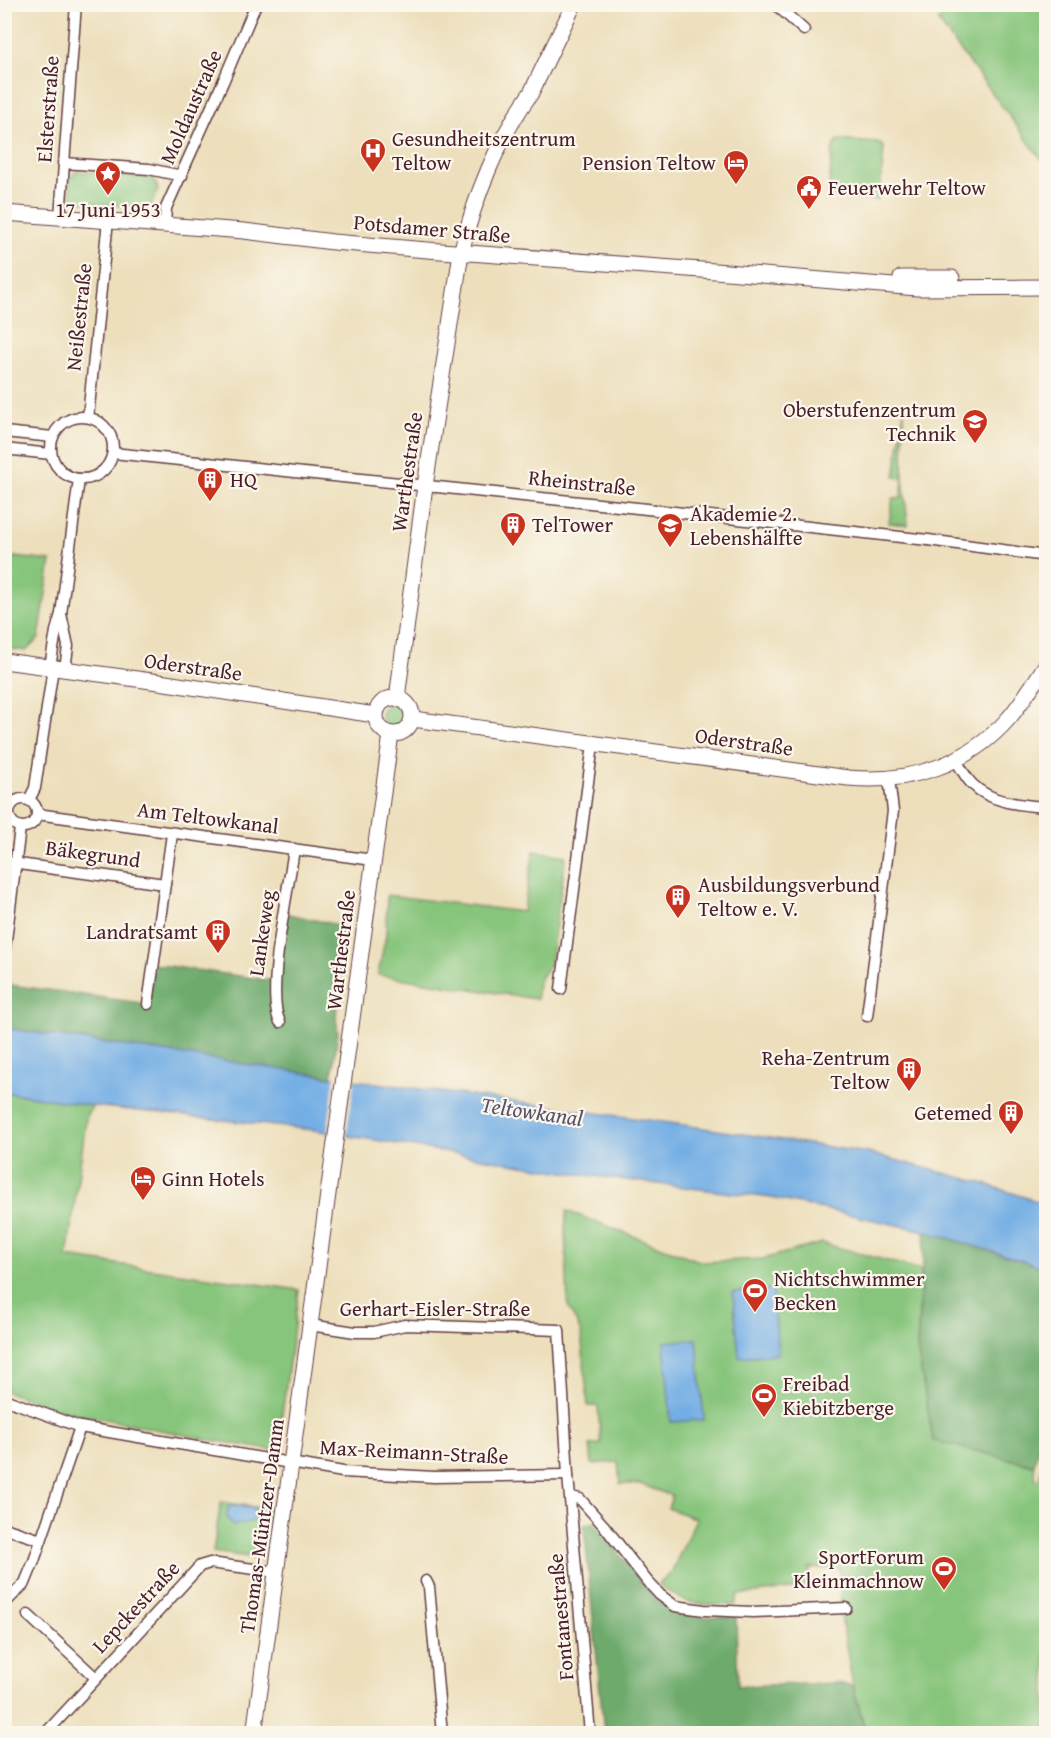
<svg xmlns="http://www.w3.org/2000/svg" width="1051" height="1738" font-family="'Gentium Book Plus',serif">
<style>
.green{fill:#87c57c;stroke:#687254;stroke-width:1.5}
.forest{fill:#6daa6c;stroke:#5c644c;stroke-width:1.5}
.water{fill:#73aee4;stroke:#5e6688;stroke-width:1.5}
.pier{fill:#eddfbc}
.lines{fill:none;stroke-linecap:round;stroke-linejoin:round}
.street-casing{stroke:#623c41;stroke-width:13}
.secondary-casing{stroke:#623c41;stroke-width:17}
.street{stroke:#fff;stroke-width:10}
.secondary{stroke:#fff;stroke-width:15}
.labels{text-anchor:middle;stroke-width:4.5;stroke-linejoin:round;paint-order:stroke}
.street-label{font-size:21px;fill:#4a1f2b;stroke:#fbf7ec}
.poi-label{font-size:21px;fill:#4a1f2b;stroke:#fbf7ec;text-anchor:start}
.water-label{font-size:22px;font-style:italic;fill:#58516c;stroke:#fbf7ec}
</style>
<rect width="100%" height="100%" fill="#fbf7ec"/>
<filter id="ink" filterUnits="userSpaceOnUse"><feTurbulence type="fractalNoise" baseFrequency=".0167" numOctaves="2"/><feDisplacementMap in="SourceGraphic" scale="12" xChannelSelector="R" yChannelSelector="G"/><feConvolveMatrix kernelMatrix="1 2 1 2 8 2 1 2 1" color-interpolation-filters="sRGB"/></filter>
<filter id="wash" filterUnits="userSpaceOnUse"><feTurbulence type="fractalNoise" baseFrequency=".008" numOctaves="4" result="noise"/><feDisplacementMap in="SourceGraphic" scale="24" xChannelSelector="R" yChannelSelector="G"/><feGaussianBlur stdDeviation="1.35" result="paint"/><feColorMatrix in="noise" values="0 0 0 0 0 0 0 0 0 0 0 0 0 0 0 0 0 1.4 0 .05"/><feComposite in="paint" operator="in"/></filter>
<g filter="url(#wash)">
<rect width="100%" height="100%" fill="#eddfbc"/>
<g class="green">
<polygon points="957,5 1046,5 1046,165 938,21 947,10"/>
<polygon points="838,140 879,143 884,147 880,194 877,200 833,196 828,194 833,147"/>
<polygon points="76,171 154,178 158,190 150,207 142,208 72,201 69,181"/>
<polygon points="904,411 903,477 908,525 889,523 893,498 901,498 903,478 895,477"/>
<polygon points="5,556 51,561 39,638 26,651 5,648"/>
<circle cx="394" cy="716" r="13"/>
<path d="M534 851 566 856 550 965C540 976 536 984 537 999L378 975 386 935 387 895 523 912Z"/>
<polygon points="4,1092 93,1106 87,1114 67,1257 299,1290 277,1451 205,1439 54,1409 5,1391"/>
<path d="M567 1211 702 1262 763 1259 822 1243 921 1270 917 1347 933 1440 1034 1465 1036 1481H1039L1046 1447V1733H866L853 1686 841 1616 840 1569 809 1568 811 1587 738 1595 735 1605C701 1604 686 1608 659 1584L671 1573 696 1519 668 1508 672 1496 640 1484H620L618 1462 592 1464 590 1445 601 1444 598 1406H588L581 1332 568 1306 565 1227Z"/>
<polygon points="221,1502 269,1509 262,1559 213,1552"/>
</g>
<g class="forest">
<polygon points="284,913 343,926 336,1018 338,1032 332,1077 5,1028 4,984 148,1004 154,964 274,981"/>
<polygon points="925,1231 1046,1268 1046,1432 1040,1442 1034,1465 933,1441 917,1347"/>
<polygon points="594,1522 654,1598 676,1611 697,1617 736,1617 738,1686 838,1683 853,1686 866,1733 604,1733 584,1525"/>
</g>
<g class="water">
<polygon points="4,1028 332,1077 670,1123 868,1153 982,1183 1046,1204 1046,1268 925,1231 772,1198 570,1173 314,1130 93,1106 5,1092"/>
<polygon points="773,1289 778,1354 739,1357 733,1292"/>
<polygon points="697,1339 704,1420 671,1422 664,1342"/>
<polygon points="234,1505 255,1509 256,1520 233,1526 227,1517 228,1507"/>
</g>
<polygon class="pier" points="335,1074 355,1077 346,1138 327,1135"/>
</g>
<g filter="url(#ink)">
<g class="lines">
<defs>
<g id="street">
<polyline points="775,4 804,30"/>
<polyline points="63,163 149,169 182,176"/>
<polyline points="60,217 76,4"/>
<polyline points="165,225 166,208 223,82 256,4"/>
<circle cx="82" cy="448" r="31"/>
<polyline points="88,417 108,220"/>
<polyline points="4,432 53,437"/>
<polyline points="4,449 51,454"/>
<polyline points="113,453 647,509 928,540 1046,556"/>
<polyline points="61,614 68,646 65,670"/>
<polyline points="50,667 56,631 61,614 79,479"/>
<path d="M956 760C961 768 965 777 972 784 991 803 1021 805 1046 807"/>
<circle cx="23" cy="813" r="14"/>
<polyline points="29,800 35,788 53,668"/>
<polyline points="37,814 373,860"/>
<polyline points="4,862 165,884"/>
<polyline points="4,956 20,828"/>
<polyline points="561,989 593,744"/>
<polyline points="148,1004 172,834"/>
<polyline points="867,1016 893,811 889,779"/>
<path d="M280 1022C265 994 289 886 294 849"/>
<polyline points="310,1325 355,1332 374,1332 405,1325 559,1330 568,1475 590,1734"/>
<polyline points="4,1399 80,1427 343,1472 434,1477 568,1475"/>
<polyline points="571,1497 580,1499 605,1527 647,1581 660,1595 675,1606 704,1610 753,1612 846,1608"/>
<polyline points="4,1528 41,1540"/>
<polyline points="426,1581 429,1587 442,1734"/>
<polyline points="4,1604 25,1583 34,1561 80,1427"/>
<polyline points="28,1615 96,1678"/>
<polyline points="45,1734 200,1566 210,1563 276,1572"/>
</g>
<g id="secondary">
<polyline points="4,213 244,231 333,242 427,250 715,271 917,288 1046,287"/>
<polyline points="901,278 952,278"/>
<polyline points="4,661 159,682 375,715"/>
<circle cx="394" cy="716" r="18"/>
<path d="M397 698 425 486 461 253C474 199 498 138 531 93L574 4"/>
<path d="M413 719 848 778C909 784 968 765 1009 718 1023 701 1034 683 1046 665"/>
<polyline points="254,1734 391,734"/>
</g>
</defs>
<use href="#street" class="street-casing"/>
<use href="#secondary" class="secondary-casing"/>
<use href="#street" class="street"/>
<use href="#secondary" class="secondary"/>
</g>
</g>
<defs>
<symbol id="hospital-pin" viewBox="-11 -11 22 30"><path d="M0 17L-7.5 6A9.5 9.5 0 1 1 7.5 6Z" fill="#c8321e" stroke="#fbf7ec"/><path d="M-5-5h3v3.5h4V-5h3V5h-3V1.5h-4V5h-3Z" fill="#fff"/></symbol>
<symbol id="hotel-pin" viewBox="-11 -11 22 30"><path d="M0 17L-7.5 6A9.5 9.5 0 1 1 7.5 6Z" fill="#c8321e" stroke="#fbf7ec"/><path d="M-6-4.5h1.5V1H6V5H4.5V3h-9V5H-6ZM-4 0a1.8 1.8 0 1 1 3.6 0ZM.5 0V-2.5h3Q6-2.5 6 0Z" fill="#fff"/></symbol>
<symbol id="sight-pin" viewBox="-11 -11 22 30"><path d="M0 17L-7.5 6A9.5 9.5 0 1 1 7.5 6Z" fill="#c8321e" stroke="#fbf7ec"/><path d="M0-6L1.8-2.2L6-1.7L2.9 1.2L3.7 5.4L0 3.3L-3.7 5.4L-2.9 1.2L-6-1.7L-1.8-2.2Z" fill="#fff"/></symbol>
<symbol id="civic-pin" viewBox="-11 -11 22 30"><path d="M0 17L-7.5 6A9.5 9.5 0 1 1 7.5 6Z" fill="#c8321e" stroke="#fbf7ec"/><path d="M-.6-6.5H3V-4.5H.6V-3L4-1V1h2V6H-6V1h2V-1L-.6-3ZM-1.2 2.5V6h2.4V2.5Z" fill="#fff"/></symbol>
<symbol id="school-pin" viewBox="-11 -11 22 30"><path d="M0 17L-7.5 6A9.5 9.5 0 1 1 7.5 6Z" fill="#c8321e" stroke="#fbf7ec"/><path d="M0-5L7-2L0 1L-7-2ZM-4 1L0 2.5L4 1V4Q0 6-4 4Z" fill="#fff"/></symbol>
<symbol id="building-pin" viewBox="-11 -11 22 30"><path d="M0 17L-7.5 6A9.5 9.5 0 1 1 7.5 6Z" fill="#c8321e" stroke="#fbf7ec"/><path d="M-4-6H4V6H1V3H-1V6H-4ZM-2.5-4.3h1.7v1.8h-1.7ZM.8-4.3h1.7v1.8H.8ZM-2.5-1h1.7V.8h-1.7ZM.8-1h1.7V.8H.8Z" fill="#fff"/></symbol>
<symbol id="university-pin" viewBox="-11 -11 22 30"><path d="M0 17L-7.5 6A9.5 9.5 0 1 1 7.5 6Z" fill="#c8321e" stroke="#fbf7ec"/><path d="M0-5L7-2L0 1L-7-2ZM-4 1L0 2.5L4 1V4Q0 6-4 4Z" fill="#fff"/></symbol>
<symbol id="stadium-pin" viewBox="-11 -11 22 30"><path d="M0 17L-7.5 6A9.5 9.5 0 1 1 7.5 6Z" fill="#c8321e" stroke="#fbf7ec"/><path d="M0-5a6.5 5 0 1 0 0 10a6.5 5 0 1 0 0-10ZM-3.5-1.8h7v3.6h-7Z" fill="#fff"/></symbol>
</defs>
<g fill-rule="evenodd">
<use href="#hospital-pin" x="358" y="136" width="30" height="40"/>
<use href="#hotel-pin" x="721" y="148" width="30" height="40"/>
<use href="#sight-pin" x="93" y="159" width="30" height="40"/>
<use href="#civic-pin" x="794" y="173" width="30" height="40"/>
<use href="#school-pin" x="960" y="407" width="30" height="40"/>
<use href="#building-pin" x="195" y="465" width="30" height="40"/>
<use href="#building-pin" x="498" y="510" width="30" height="40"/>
<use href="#university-pin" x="655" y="511" width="30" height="40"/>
<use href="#building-pin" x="663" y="882" width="30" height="40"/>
<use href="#building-pin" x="203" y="917" width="30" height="40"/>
<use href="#building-pin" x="894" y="1055" width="30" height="40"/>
<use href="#building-pin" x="996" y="1098" width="30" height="40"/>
<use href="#hotel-pin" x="128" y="1164" width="30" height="40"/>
<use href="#stadium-pin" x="740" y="1276" width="30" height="40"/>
<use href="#stadium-pin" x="749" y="1381" width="30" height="40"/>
<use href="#stadium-pin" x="929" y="1554" width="30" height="40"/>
</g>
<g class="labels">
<g class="street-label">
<text transform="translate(191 107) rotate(-66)" y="7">Moldaustraße</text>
<text transform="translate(48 109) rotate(-86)" y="7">Elsterstraße</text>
<text transform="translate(432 229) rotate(5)" y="7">Potsdamer Straße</text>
<text transform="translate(79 317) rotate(-84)" y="7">Neißestraße</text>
<text transform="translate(407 472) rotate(-82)" y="7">Warthestraße</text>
<text transform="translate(582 483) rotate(6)" y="7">Rheinstraße</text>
<text transform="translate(193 667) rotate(8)" y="7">Oderstraße</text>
<text transform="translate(744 742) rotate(8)" y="7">Oderstraße</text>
<text transform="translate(208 818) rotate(7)" y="7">Am Teltowkanal</text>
<text transform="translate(93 854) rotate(8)" y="7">Bäkegrund</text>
<text transform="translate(262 933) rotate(-82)" y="7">Lankeweg</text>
<text transform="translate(341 950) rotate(-83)" y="7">Warthestraße</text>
<text x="435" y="1316">Gerhart-Eisler-Straße</text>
<text transform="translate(414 1452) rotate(3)" y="7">Max-Reimann-Straße</text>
<text transform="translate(262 1526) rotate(-82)" y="7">Thomas-Müntzer-Damm</text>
<text transform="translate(136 1607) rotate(-47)" y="7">Lepckestraße</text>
<text transform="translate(561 1617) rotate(-95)" y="7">Fontanestraße</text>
</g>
<g class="poi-label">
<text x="392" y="146">Gesundheitszentrum<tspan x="392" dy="24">Teltow</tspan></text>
<text x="716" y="170" text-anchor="end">Pension Teltow</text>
<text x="828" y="195">Feuerwehr Teltow</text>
<text x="108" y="217" text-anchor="middle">17 Juni 1953</text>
<text x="956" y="417" text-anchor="end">Oberstufenzentrum<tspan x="956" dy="24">Technik</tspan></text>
<text x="230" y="487">HQ</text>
<text x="690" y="521">Akademie 2.<tspan x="690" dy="24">Lebenshälfte</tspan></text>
<text x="532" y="532">TelTower</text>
<text x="698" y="892">Ausbildungsverbund<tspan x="698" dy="24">Teltow e. V.</tspan></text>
<text x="198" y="939" text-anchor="end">Landratsamt</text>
<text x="890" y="1065" text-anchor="end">Reha-Zentrum<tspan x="890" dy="24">Teltow</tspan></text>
<text x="992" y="1120" text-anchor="end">Getemed</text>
<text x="162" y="1186">Ginn Hotels</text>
<text x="774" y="1286">Nichtschwimmer<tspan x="774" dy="24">Becken</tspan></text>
<text x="783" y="1391">Freibad<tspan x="783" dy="24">Kiebitzberge</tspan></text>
<text x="924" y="1564" text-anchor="end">SportForum<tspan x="924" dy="24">Kleinmachnow</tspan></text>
</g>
<g class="water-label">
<text transform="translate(532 1111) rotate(8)" y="8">Teltowkanal</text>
</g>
</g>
<rect width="1051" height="1738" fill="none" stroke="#fbf7ec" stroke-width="24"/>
</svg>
